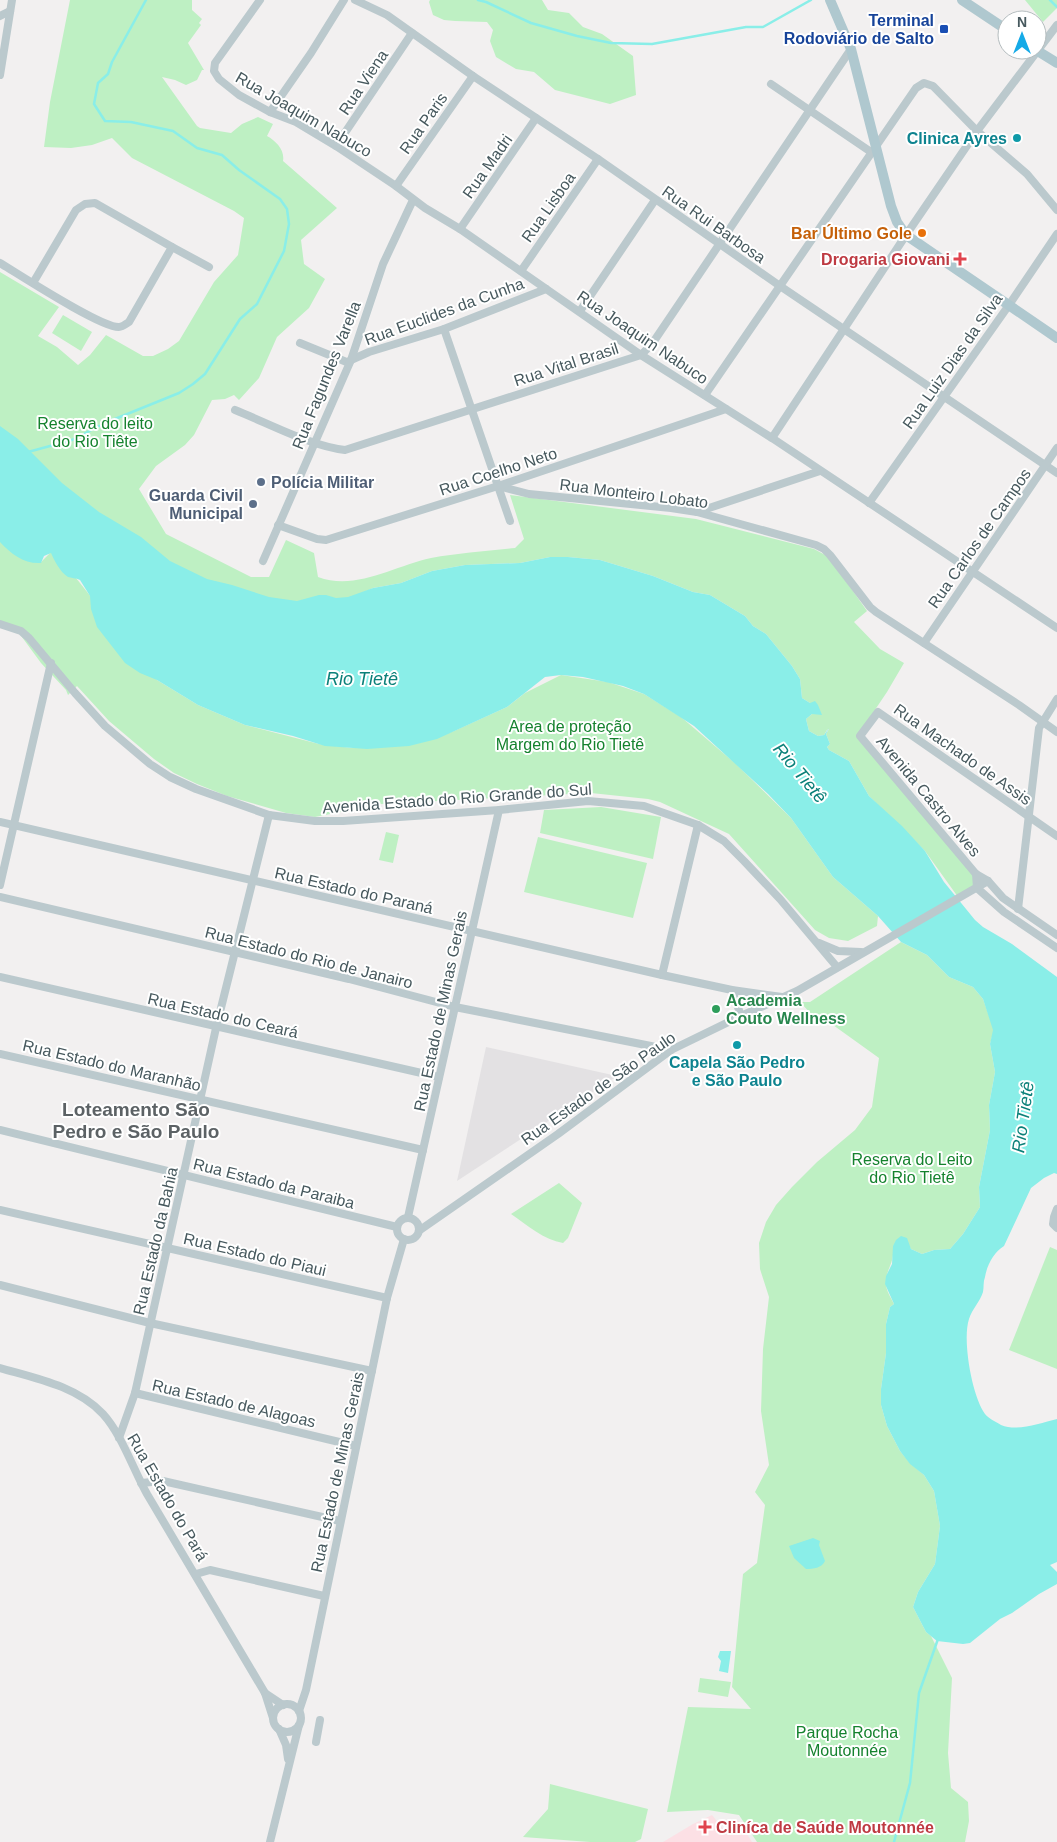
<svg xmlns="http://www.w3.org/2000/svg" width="1057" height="1842" font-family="Arial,sans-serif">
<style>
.education{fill:#e3e1e3}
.medical{fill:#fce0e5}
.green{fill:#bef0c3}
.water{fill:#8aeee8}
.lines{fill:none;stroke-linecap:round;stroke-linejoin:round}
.stream{stroke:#8aeee8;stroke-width:2.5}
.minor{stroke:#bbc9cd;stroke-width:8}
.major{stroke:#afc8cf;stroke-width:10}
.transit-dot{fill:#1a4fb4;stroke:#fff;stroke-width:2}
.culture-dot{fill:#0f9aa8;stroke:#fff;stroke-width:2}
.food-dot{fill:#e8710a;stroke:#fff;stroke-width:2}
.health-dot{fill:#e0444e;stroke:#fff;stroke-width:2}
.service-dot{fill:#5c6f8a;stroke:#fff;stroke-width:2}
.leisure-dot{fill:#2e9e5b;stroke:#fff;stroke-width:2}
.labels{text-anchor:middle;stroke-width:4;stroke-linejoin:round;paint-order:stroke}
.transit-label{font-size:16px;font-weight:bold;fill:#164399;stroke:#fff;text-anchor:end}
.street-label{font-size:16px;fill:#47595e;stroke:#fff}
.culture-label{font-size:16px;font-weight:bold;fill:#0d838f;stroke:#fff;text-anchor:end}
.food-label{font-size:16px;font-weight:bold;fill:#c56008;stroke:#fff;text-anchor:end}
.health-label{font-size:16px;font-weight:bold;fill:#be3a42;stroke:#fff;text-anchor:end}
.park-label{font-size:16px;fill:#15822e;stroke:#fff}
.service-label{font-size:16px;font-weight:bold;fill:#4e5e75;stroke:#fff;text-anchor:start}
.leisure-label{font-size:16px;font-weight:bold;fill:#27864d;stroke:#fff;text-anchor:start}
.water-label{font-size:18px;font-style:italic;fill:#0b8079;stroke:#fff}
.quarter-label{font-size:19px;font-weight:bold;fill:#5c6265;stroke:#fff}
</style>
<rect width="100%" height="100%" fill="#f2f0f0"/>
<polygon class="education" points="486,1047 617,1076 457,1181"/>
<polygon class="medical" points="712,1815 723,1829 738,1820 752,1842 663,1842 693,1824"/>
<g class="green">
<path d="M70 0H192V10L202 19 199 23 201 25 188 43 204 70H202L197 80 186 85 175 80 162 77 197 126 200 128 231 133 242 124 258 117 273 124 267 136C276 141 285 150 283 161L337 208 301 240 304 264 325 279 309 308 277 337 259 378 239 400 234 395 225 399 212 400 194 435 185 445 156 466 139 489 166 534 251 577H269L286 540 314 553 318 577C356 591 394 566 431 558 458 553 487 551 515 548L524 539 510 495 696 519 814 549 829 557 867 611 854 622 880 649 904 663 887 692 858 735 986 881 958 897 925 851 869 796 849 761 829 750 827 747 830 744 826 734 829 729 827 730 824 735 818 736 809 731 806 719 812 714 810 703 802 698 800 679 792 666 766 634 753 626 745 616 710 595 693 592 653 576 600 560 568 557H550L520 563 465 565 432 571 401 583 373 588 360 594 359 607 214 597 0 440V272L59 307 38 336 57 347 78 365 90 355 106 335 143 356H153L168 349 179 341 214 282 238 255 244 218 234 211 132 158 112 138 92 145 71 148 44 147 50 102Z"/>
<polygon points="430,0 542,0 548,10 569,13 583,27 602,34 633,56 636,95 610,104 555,90 534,72 516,69 496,57 490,41 493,30 487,22 455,21 444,20 433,15 429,2"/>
<polygon points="1025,0 1057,0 1057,8 1043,22"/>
<polygon points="63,315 92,332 81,351 52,333"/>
<polygon points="0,538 40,563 51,552 76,578 157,680 198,705 245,725 319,744 352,748 419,743 454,731 507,707 525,693 561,675 608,682 644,694 681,717 736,764 791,818 833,877 878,916 877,926 848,941 829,938 815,930 729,834 660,802 648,799 591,793 381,804 315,817 286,813 227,796 197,784 174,773 154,759 109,721 77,686 68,695 66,690 41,663 19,633 0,621"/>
<polygon points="601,807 661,817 653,859 540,833 544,810"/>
<polygon points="386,832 399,835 393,863 379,860"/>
<polygon points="538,837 647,863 633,918 524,892"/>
<path d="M901 942 927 955 949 977 973 987 983 999 994 1030 990 1044 995 1072 989 1105 990 1130 979 1187 980 1207 963 1234 950 1249 934 1250 922 1254 911 1249 907 1242 893 1246C895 1263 886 1269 886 1282 885 1289 891 1298 894 1304L890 1307 886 1324V1353L881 1389V1405L887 1426 900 1451 910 1463 924 1475 934 1491 940 1526 935 1564 918 1592 913 1607 926 1632 931 1636 952 1678 948 1753 951 1788 968 1802 969 1821 965 1842H757L739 1815 708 1810 667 1812 688 1707 751 1709 732 1687 743 1574 757 1563 765 1505 755 1492 769 1465 761 1411 763 1349 769 1297 760 1269 759 1243 766 1222 776 1205 792 1187 817 1162 855 1130 872 1107 879 1058 833 1025 813 1016 800 1002H810Z"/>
<path d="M559 1183 582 1203 568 1238 563 1243C544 1240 527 1225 511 1214Z"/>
<polygon points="1050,1247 1057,1250 1057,1369 1009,1350"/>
<polygon points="700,1678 731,1682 728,1697 698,1692"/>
<polygon points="550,1784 648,1809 641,1839 635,1842 590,1842 523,1837 548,1809"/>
</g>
<g class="water">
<path d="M0 426 18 439 62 483 99 512 141 537 170 561 207 579 232 585 269 597 297 601 319 595H326L336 598 348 597 373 588 401 583 432 571 465 565 520 563 550 557H568L600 560 653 576 693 592 710 595 745 616 753 626 766 634 792 666 800 679 802 698 810 703 815 701 818 705 822 715 812 714 806 719 809 731 818 736 824 735 829 728 826 734 830 744 827 747 829 750 849 761 869 796 902 826 925 851 944 882 975 920 983 927 1012 944 1057 977V1174L1054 1173 1044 1178 1031 1188 1004 1246C994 1252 987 1265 985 1277 983 1282 984 1287 983 1292 980 1302 972 1309 969 1319 962 1340 972 1396 985 1414 988 1418 996 1422 1001 1425 1018 1432 1040 1423 1057 1419V1562L1050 1565 1057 1572V1584L1039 1594 1012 1613 1000 1619 970 1643 963 1644 937 1641 926 1632 913 1607 918 1592 935 1564 940 1526 934 1491 924 1475 910 1464 900 1451 887 1426 881 1405V1389L886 1353V1324L890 1307 894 1304 885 1284 886 1276 892 1264 893 1246 896 1240 901 1236 907 1238 911 1249 922 1254 934 1250 950 1249 963 1234 980 1207 979 1187 990 1130 989 1105 995 1072 990 1044 993 1030 983 999 973 987 949 977 927 955 901 942 878 916 833 877 791 818 768 794 694 726 644 694 623 686 583 677 561 675 545 677 507 707 437 739 409 746 367 749 325 746 293 736 245 725 198 705 157 680 140 673 125 663 97 627 91 609 90 596 80 580C76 578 71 578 68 577 60 572 54 560 51 553L44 556 41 563C24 564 11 554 0 542Z"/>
<path d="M813 1538 820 1541 819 1545 825 1561C822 1568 813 1569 806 1569L794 1558 789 1546Z"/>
<polygon points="720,1651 731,1651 728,1673 719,1671 721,1661 718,1657"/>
</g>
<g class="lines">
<g class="stream">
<polyline points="478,0 486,2 531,23 577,36 611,43 652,44 746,27 763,27 811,0"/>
<polyline points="1050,0 1057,7"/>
<polyline points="28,452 72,440 105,423 179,393 193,384 205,374 240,319 257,304 284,251 289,224 287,209 280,199 239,170 222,155 197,148 173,131 131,122 105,121 94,104 98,83 108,74 112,62 146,0"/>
<polyline points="894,1842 910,1783 919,1693 938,1639"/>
</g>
<g class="minor">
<polyline points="260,0 215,63 214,71 219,79 239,95 270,112 296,122 336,146 396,186 425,208 460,229 641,355 772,438 1057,628"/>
<polyline points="355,0 387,15 473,76 598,159 780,286 1057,473"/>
<polyline points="0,16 10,11"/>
<polyline points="0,75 12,0"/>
<polyline points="771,84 871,152"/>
<polyline points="270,112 311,53 344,0"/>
<polyline points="336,146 412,33"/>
<polyline points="396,186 473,76"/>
<polyline points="460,229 536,118"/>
<polyline points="172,247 209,267"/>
<path d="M0 263C20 275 101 328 119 327 122 327 126 324 129 322L172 247 95 203 85 204 76 210 33 283"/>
<polyline points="521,271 598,159"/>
<polyline points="580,311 655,200"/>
<polyline points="444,329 510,521"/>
<polyline points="300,343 349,363"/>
<polyline points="351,360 369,352 444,329 546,289"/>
<polyline points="705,395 916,88 924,83 933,86 977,131 1027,174 1057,210"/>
<path d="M235 410C268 423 310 446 345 450L641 355 652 344 851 49"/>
<polyline points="772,438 906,235 977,131 1057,25"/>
<polyline points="498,486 529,494 671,508 697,512 816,545 824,549 830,555 870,607 876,612 1019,705 1057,732"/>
<polyline points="869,503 1009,305 1057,234"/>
<polyline points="697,512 820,471"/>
<polyline points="278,525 317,539 326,540 498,486 726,409"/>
<polyline points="263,561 351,360 383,264 413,200"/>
<polyline points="0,624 21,631 29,638 75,693 105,726 150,764 170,777 196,789 269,815 315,821 343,821 499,810 588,801 644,806 698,825 724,841 744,861 780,899 837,967"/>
<polyline points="924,643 1057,448"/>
<polyline points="0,822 662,975 732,990 782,997"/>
<polyline points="1057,836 878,712 860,736 976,874 988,881 1003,898 1057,935"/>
<polyline points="976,874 977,888 1004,912 1057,948"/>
<polyline points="0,885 51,663"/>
<polyline points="0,897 349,979 455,1007 671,1050"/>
<polyline points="1018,909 1039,728 1057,699"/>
<polyline points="819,943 838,951 861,952"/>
<polyline points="662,975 698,825"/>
<polyline points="0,977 439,1077"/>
<polyline points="732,990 741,1016"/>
<polyline points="0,1054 423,1150"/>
<polyline points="0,1130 397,1227"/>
<polyline points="1057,1209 1054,1217 1053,1224 1057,1228"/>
<polyline points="0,1210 387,1298"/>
<polyline points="408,1217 499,810"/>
<circle cx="408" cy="1229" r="11"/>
<polyline points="420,1230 558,1134 671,1050 741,1016 797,991 988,881"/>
<polyline points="0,1285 150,1323 372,1371"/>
<path d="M0 1368C35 1378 77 1386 103 1414 122 1435 133 1469 147 1494 186 1560 226 1626 265 1693L273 1718"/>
<polyline points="135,1393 356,1446"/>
<polyline points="119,1438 135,1393 216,1028 269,815"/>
<polyline points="141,1483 163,1481 340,1521"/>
<polyline points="196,1574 210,1570 324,1596"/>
<polyline points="265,1693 283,1705"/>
<circle cx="287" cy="1718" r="14"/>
<polyline points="299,1711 306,1690 387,1298 404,1239"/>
<polyline points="279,1729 286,1745 288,1759"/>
<polyline points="316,1742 320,1720"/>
<polyline points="270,1842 299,1725"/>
</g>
<g class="major">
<polyline points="830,0 851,49 891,206 897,222 906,235 1057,338"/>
<polyline points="962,0 1007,30"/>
<polyline points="1036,50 1057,63"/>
</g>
</g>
<rect class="transit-dot" x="939" y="24" width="10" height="10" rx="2.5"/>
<g class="culture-dot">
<circle cx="1017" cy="138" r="5"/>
<circle cx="737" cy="1045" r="5"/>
</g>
<circle class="food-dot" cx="922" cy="233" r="5"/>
<g class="health-dot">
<path d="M957.5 251.5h5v5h5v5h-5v5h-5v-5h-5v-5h5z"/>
<path d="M702.5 1819.5h5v5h5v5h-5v5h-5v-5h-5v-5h5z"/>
</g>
<g class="service-dot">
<circle cx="261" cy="482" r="5"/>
<circle cx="253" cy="504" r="5"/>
</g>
<circle class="leisure-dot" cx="716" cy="1009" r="5"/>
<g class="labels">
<g class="transit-label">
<text x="934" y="26">Terminal<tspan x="934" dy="18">Rodoviário de Salto</tspan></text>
</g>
<g class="street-label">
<text transform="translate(363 82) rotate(-56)" y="6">Rua Viena</text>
<text transform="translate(304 114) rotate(30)" y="6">Rua Joaquim Nabuco</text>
<text transform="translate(423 123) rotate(-55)" y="6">Rua Paris</text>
<text transform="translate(487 166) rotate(-55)" y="6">Rua Madri</text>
<text transform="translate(548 207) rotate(-55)" y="6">Rua Lisboa</text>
<text transform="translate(714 224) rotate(35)" y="6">Rua Rui Barbosa</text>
<text transform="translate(444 311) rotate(-20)" y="6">Rua Euclides da Cunha</text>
<text transform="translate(643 337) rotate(34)" y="6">Rua Joaquim Nabuco</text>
<text transform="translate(952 361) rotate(-55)" y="6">Rua Luiz Dias da Silva</text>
<text transform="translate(566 364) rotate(-18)" y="6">Rua Vital Brasil</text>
<text transform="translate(326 375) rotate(-68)" y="6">Rua Fagundes Varella</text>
<text transform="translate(498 471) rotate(-18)" y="6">Rua Coelho Neto</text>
<text transform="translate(634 493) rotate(7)" y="6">Rua Monteiro Lobato</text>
<text transform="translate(979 538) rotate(-55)" y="6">Rua Carlos de Campos</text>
<text transform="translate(963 754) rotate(35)" y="6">Rua Machado de Assis</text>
<text transform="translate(929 796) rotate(50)" y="6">Avenida Castro Alves</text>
<text transform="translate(457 798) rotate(-4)" y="6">Avenida Estado do Rio Grande do Sul</text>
<text transform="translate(354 890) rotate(13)" y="6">Rua Estado do Paraná</text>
<text transform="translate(309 957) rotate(14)" y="6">Rua Estado do Rio de Janairo</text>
<text transform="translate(440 1011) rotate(-78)" y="6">Rua Estado de Minas Gerais</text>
<text transform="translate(223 1015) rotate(13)" y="6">Rua Estado do Ceará</text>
<text transform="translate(112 1065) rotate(13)" y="6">Rua Estado do Maranhão</text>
<text transform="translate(598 1088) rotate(-35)" y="6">Rua Estado de São Paulo</text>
<text transform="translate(274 1183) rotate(14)" y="6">Rua Estado da Paraiba</text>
<text transform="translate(155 1241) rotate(-77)" y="6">Rua Estado da Bahia</text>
<text transform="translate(255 1254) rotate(13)" y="6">Rua Estado do Piaui</text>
<text transform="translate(234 1403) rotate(13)" y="6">Rua Estado de Alagoas</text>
<text transform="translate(337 1472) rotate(-78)" y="6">Rua Estado de Minas Gerais</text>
<text transform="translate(168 1497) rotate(60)" y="6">Rua Estado do Pará</text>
</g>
<g class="culture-label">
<text x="1007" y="144">Clinica Ayres</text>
<text x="737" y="1068" text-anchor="middle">Capela São Pedro<tspan x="737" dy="18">e São Paulo</tspan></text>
</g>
<g class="food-label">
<text x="912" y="239">Bar Último Gole</text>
</g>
<g class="health-label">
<text x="950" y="265">Drogaria Giovani</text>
<text x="716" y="1833" text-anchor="start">Cliníca de Saúde Moutonnée</text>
</g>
<g class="park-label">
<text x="95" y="429">Reserva do leito<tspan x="95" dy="18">do Rio Tiête</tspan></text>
<text x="570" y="732">Area de proteção<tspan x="570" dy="18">Margem do Rio Tietê</tspan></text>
<text x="912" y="1165">Reserva do Leito<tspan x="912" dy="18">do Rio Tietê</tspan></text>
<text x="847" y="1738">Parque Rocha<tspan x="847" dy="18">Moutonnée</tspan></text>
</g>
<g class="service-label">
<text x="271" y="488">Polícia Militar</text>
<text x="243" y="501" text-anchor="end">Guarda Civil<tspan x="243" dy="18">Municipal</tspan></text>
</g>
<g class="leisure-label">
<text x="726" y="1006">Academia<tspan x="726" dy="18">Couto Wellness</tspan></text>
</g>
<g class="water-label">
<text x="362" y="685">Rio Tietê</text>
<text transform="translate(800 773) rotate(50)" y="6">Rio Tietê</text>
<text transform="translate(1023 1117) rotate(-82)" y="6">Rio Tietê</text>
</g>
<g class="quarter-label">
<text x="136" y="1116">Loteamento São<tspan x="136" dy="22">Pedro e São Paulo</tspan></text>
</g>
</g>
<g transform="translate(1022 35)"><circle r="24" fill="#ffffff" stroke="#b5bdbf"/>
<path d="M0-4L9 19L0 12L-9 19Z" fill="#15aae7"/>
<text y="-8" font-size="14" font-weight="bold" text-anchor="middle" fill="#47595e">N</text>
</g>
</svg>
